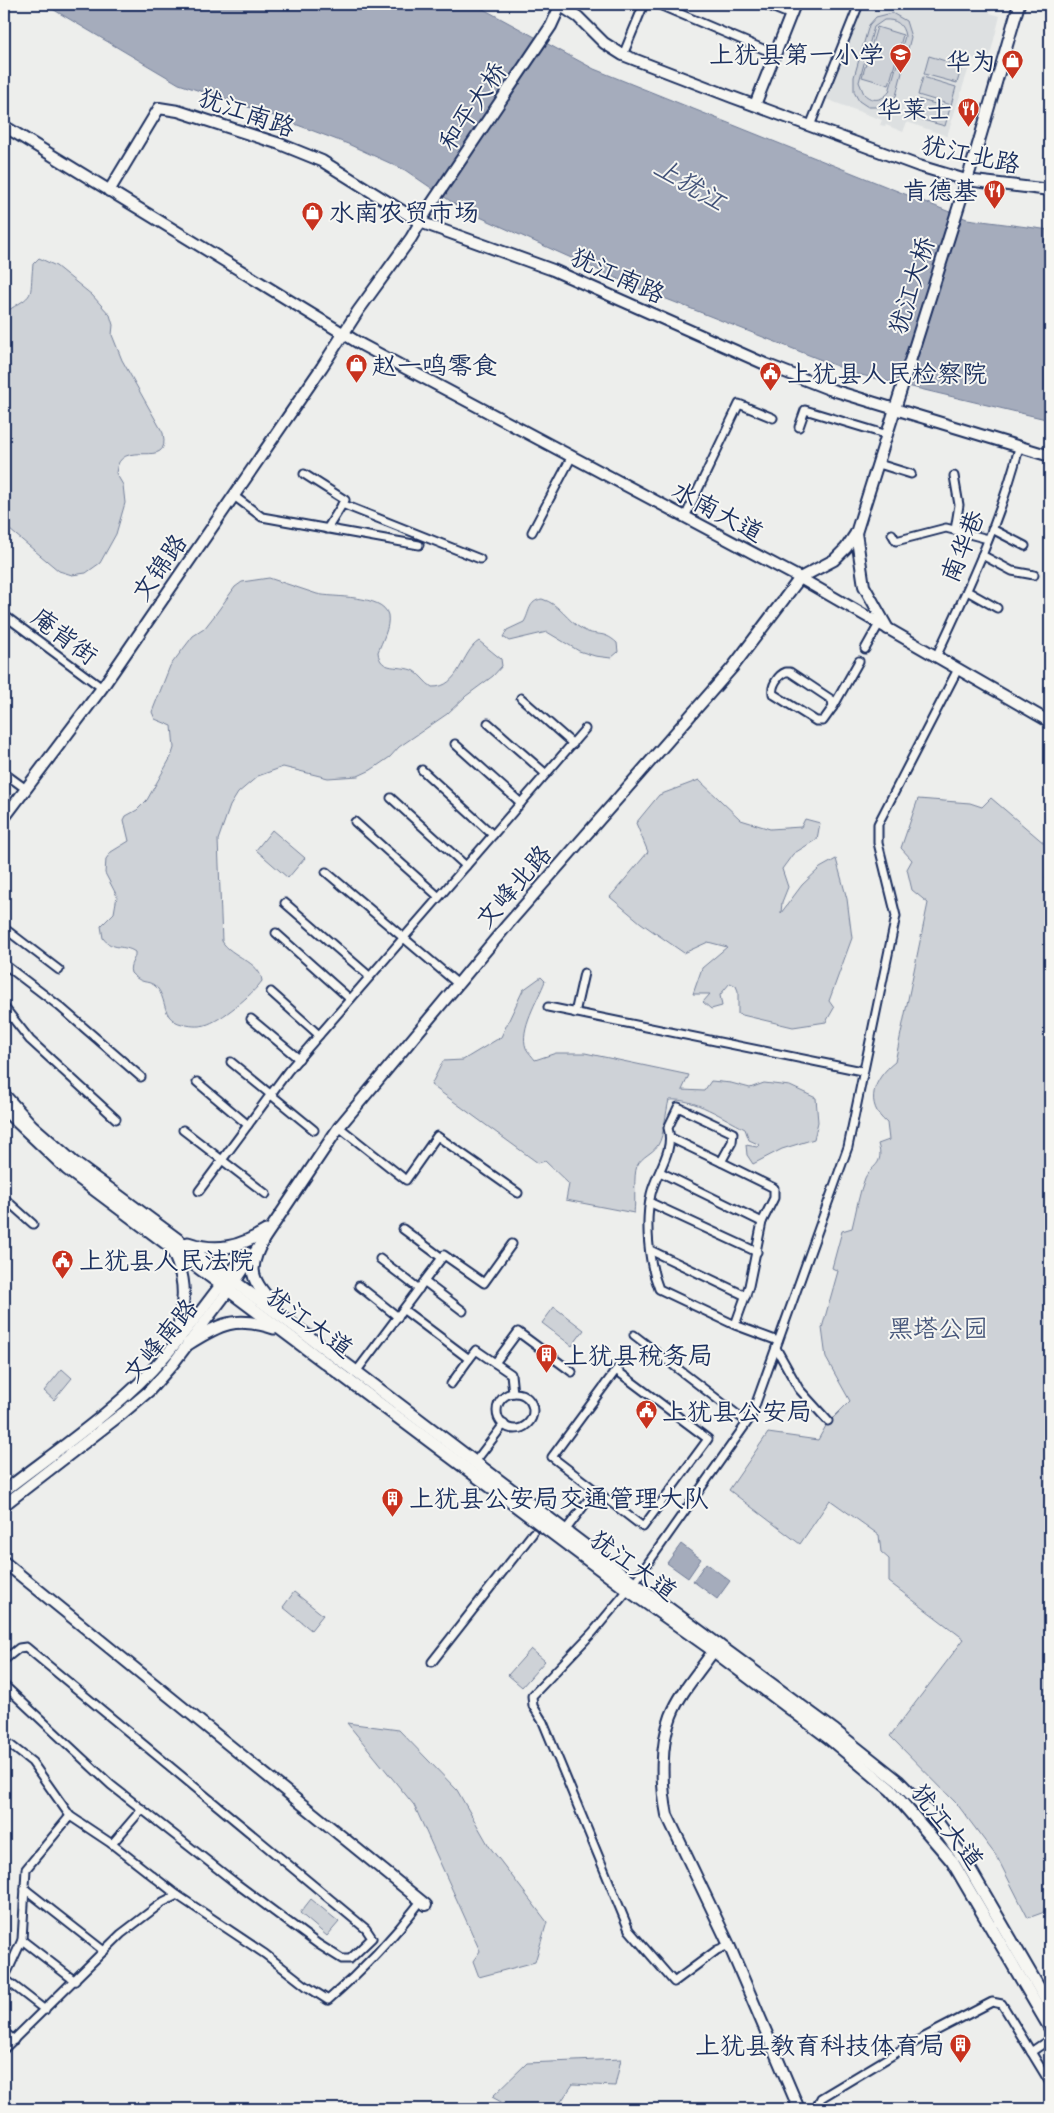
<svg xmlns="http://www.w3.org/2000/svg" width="1054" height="2113" font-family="Caveat,'LXGW WenKai TC',sans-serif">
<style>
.built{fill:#dde0e1}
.green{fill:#ced2d7;stroke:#74809a;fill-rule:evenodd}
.water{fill:#a5acbc;stroke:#6e7a96}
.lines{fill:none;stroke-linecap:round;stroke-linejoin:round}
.street-casing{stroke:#1b2f5e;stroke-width:11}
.secondary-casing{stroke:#1b2f5e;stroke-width:14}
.primary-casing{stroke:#1b2f5e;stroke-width:15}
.street{stroke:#f6f6f2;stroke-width:7}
.secondary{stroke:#f6f6f2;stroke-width:10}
.primary{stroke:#f6f6f2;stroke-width:11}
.labels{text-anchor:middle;stroke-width:4;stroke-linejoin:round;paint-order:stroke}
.poi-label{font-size:25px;fill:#1b2f5e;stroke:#f6f6f2;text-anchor:start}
.street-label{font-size:25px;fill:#1b2f5e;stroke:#f6f6f2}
.park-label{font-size:25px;fill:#48587c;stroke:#f6f6f2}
.water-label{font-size:26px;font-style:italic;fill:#44547a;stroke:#f6f6f2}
</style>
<rect width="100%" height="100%" fill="#edeeec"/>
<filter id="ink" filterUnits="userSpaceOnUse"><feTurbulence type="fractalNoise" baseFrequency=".02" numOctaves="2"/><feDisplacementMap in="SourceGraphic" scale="10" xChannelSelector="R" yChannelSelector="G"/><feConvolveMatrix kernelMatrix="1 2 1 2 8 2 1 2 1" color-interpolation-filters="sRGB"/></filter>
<g filter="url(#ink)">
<polygon class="built" points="861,4 993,4 990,13 1000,16 988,63 972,58 947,136 907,122 903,132 886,125 885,126 880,125 882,120 823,98"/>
<g class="green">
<path d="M892 13 906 21 911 37 896 96 884 107H868L859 101 854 92V77L869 25 876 17ZM884 20C896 19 903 24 905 36L889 92C882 101 872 102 864 94L859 82 874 27Z"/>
<polygon points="877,27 903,35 889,85 862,77"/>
<polygon points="929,56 962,66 957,83 924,74"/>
<polygon points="923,77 956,87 951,105 918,95"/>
<polygon points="917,99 950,108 945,126 912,117"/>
<path d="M39 258 56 266 92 295 110 315 113 325 112 335 122 360 163 433C172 474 119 434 116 473L123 485 125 503 116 534 100 563 86 573 72 575 59 571 4 525V313C37 292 29 301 33 264Z"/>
<path d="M269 578C285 583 301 589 317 594 332 598 383 594 388 615 390 628 382 641 378 652 380 673 400 664 414 671 421 675 425 683 432 687 460 688 461 652 479 641L501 659 502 666 493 676 466 696 447 714 399 747 390 757 371 770 358 776 328 778 283 767 258 776 238 793 230 806 218 840 222 941C231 957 260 961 262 981 253 994 221 1021 205 1025 197 1027 190 1026 182 1024 177 1023 172 1020 169 1016 163 1007 164 992 154 985 147 980 142 985 131 973 128 964 136 960 135 952 124 944 112 951 103 938L101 926 114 913 117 896 105 873 106 859 111 852 129 841 124 820 126 816 137 810 147 800 171 757 174 748 172 726 155 719 152 712 170 666 193 636 204 629 215 615 235 587 242 582Z"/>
<path d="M542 599C560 604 567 621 582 629 596 638 602 629 617 643L618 652 611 658 595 656 579 651 547 632 509 641 503 637 507 630 524 622C530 612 528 601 542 599Z"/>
<polygon points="699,780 741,820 770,829 801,827 805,819 820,823 817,839 793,854 782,869 788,887 782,902 781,913 802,885 820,868 836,859 847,899 852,938 829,1001 834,1008 826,1022 793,1027 738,1014 738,991 736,986 730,983 720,995 722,1006 711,1009 703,1002 710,994 693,994 702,968 727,947 708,942 684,953 641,923 610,897 648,852 636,823 659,795"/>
<path d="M991 798 1045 844 1050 839V866L1045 878 1050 882V1910L1028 1918 997 1857 957 1804 890 1736 964 1639 889 1582V1559L881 1552 879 1535 830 1500 800 1544 729 1490 768 1433 818 1440 827 1424 850 1401 826 1358 822 1328 838 1271 832 1268 842 1231 852 1228C856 1212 859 1193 865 1178 871 1165 885 1166 878 1144L889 1140 887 1123C864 1104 873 1079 895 1062L928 903 912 890 907 869 912 860 901 848 918 799 970 803 982 807Z"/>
<polygon points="272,830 305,858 288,878 256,850"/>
<path d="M541 977 545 981C538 1000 519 1029 526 1048 528 1052 533 1057 535 1060L556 1053H585L689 1075 682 1090 704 1091 711 1081 731 1083 750 1088 764 1083 790 1086 816 1098 818 1122 814 1139 782 1149 753 1164 747 1155 746 1145 757 1147 760 1145 749 1140 745 1129C723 1118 695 1098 669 1100 666 1111 664 1136 658 1145 652 1154 642 1156 637 1166 633 1176 636 1200 634 1213L566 1200 569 1184 545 1161 538 1163 431 1085 443 1061 463 1060 501 1037 523 990Z"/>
<polygon points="554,1307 584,1330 572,1346 542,1323"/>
<polygon points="62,1369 72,1378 54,1400 44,1391"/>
<polygon points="294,1592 323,1615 311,1630 283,1607"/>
<polygon points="531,1649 545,1661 522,1687 508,1675"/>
<polygon points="347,1723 399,1730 457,1790 489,1846 547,1922 535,1962 479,1977 473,1961 480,1951 414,1805"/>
<polygon points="311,1899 339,1922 327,1936 300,1913"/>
<polygon points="621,2059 615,2086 573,2084 556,2109 514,2109 492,2097 527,2063"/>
</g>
<g class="water">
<polygon points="44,4 474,4 594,69 967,219 1050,230 1050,420 857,374 636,287 462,209 405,170 348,144 263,112 179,84"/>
<polygon points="681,1544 701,1559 688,1578 667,1563"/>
<polygon points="706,1563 730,1581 717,1599 693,1581"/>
</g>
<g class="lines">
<defs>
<g id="street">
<polyline points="657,4 775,54"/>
<polyline points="764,4 791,15"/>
<polyline points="623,55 644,4"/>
<polyline points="810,126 859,4"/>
<polyline points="799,427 805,410 888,435"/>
<polyline points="879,464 911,474"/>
<polyline points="304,474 345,500 327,529"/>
<polyline points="954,476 959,505 955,530"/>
<polyline points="234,496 262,517 419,545"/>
<polyline points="342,504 480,559"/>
<polyline points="685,517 739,404 773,418"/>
<polyline points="992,529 1025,546"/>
<polyline points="532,532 571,458"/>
<polyline points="892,534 896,541 946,528 988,539"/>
<polyline points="982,555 1012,571 1034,575"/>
<polyline points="967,591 997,608"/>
<polyline points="4,615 102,688"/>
<polyline points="865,649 879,624"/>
<path d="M936 657C968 589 1000 521 1019 448"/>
<path d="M786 672H790L832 700 833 707 823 721H816L773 694C771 686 778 675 786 672Z"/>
<polyline points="521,698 573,744"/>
<polyline points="833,707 859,661"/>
<polyline points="488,723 546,774"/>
<polyline points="455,744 521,803"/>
<polyline points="422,770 493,835"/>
<polyline points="4,773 26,789"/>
<polyline points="391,798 466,866"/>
<polyline points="355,822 439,897"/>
<polyline points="326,872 458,984"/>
<polyline points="285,903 369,976"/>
<polyline points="4,928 59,970"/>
<polyline points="276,933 350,999"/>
<polyline points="4,964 59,1006 141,1077"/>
<polyline points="271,992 319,1035"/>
<polyline points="4,1007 30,1040 116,1119"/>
<polyline points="548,1007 862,1071"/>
<polyline points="575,1013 584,973"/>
<polyline points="251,1019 299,1059"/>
<polyline points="231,1062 314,1130"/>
<polyline points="197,1082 248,1125"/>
<polyline points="339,1127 406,1180 437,1136 518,1193"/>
<polyline points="183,1130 266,1194"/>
<polyline points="671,1138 721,1162"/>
<polyline points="660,1172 762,1222"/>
<polyline points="199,1191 288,1071 585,729"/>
<polyline points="4,1198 33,1224"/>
<polyline points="651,1203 757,1252"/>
<polyline points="403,1229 442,1258"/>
<polyline points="650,1250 746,1296"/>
<polyline points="380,1259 419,1289"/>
<polyline points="425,1282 463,1311"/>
<polyline points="359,1286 398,1317"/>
<polyline points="404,1310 469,1359 476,1350 511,1374 513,1393"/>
<path d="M735 1325 659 1289C648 1262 645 1223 651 1194 656 1172 675 1151 668 1128L678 1107 733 1133 732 1142 721 1162 774 1188V1198L762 1222 749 1286 735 1325 778 1341"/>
<polyline points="634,1335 747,1422"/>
<polyline points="776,1348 799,1389 828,1421"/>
<polyline points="495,1363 518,1332 572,1372"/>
<polygon points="616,1370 708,1439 643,1527 552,1457"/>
<polyline points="356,1372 444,1255 484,1283 512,1244"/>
<polyline points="451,1384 469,1359"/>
<circle cx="515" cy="1411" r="18"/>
<polyline points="475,1462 504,1424"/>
<polyline points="565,1531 595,1491"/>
<polyline points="634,1583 751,1417 848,1147 896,916 878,843 878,824 958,669"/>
<polyline points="628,1590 593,1632 532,1696 533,1706 543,1722 629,1930 674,1982 717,1950 729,1945"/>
<polyline points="4,1660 19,1648 26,1647 366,1929 372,1938 350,1959 342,1959 318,1944 237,1884 111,1785 4,1685"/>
<polyline points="432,1662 533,1533"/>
<polyline points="4,1740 32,1762 70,1816 112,1844"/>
<polyline points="142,1809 112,1844 177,1895"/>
<polyline points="25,1889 104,1951"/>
<polyline points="22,1940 75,1981"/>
<polyline points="4,1979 22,1940 26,1869 70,1816"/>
<polyline points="5,1979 45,2010"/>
<polyline points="4,2032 14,2040"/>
<path d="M4 2049 121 1934 163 1902 177 1895 265 1954 306 1986 328 2000C363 1970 393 1938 421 1901"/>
<polyline points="1031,2052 1050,2039"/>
<polyline points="818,2109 817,2106 821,2098 911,2044 992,2002 1002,2004 1050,2083"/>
</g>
<g id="secondary">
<polyline points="558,4 578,17 604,43 623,55 732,97 919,166 966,180 1050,190"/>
<polyline points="755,105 795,4"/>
<polyline points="4,126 362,345 800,578 1050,722"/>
<polyline points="109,191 159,108 178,111 280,144 322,161 420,222 553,270 765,364 829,389 1050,456"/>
<polyline points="856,533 864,586 888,629"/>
<polyline points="4,818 102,688 322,367 358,311 411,238 428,209 551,26 561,4"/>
<path d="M4 1491C57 1450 120 1408 164 1357 193 1324 217 1287 247 1253"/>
<polyline points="4,1505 123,1413 149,1391 172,1365 235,1282 339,1127 508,924 732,668 800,578 834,560 846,548 856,533 977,148 1019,4"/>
<polyline points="4,1562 426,1905"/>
<path d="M718 1644C703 1668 681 1690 671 1716 660 1745 661 1785 667 1815L729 1945 799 2109"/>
</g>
<g id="primary">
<polyline points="4,1095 32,1126 73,1162 351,1368 634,1583 835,1731 898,1781 935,1819 964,1859 1050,2007"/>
<polyline points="4,1109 67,1169 628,1590 714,1651 829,1738 891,1790 952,1861 1050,2028"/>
<path d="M266 1233C249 1268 246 1274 274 1305"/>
<path d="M188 1243C218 1253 239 1247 266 1231"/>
<path d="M172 1250C190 1284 183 1308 175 1343"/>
<path d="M188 1344C221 1323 236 1316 274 1328"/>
</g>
</defs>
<use href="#street" class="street-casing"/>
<use href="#secondary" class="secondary-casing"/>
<use href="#primary" class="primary-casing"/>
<use href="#street" class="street"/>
<use href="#secondary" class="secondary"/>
<use href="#primary" class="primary"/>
</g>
</g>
<defs>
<symbol id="school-pin" viewBox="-11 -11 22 30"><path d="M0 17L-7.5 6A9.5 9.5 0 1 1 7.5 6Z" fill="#c8321e" stroke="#f6f6f2"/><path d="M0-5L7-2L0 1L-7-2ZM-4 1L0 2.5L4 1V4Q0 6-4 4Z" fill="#fff"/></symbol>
<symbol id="shop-pin" viewBox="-11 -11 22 30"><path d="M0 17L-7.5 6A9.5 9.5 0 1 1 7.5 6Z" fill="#c8321e" stroke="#f6f6f2"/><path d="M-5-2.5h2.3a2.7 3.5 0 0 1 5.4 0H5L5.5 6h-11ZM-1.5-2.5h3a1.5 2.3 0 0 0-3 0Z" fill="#fff"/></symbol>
<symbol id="restaurant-pin" viewBox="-11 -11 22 30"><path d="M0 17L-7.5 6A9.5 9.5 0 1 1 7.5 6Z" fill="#c8321e" stroke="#f6f6f2"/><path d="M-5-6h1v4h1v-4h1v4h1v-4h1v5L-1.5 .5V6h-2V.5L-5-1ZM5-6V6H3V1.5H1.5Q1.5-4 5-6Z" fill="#fff"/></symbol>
<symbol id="civic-pin" viewBox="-11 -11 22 30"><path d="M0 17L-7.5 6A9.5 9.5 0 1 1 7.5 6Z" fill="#c8321e" stroke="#f6f6f2"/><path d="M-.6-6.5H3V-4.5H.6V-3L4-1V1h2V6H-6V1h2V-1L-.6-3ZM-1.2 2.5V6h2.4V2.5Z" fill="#fff"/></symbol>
<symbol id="building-pin" viewBox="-11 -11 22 30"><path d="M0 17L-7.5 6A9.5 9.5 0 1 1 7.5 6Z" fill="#c8321e" stroke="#f6f6f2"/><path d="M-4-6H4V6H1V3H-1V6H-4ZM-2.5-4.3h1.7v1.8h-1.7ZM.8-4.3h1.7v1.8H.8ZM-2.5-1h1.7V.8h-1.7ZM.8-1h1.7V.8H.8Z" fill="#fff"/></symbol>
</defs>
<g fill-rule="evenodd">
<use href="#school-pin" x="888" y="42" width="25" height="34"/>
<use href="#shop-pin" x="1000" y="48" width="25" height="34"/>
<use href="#restaurant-pin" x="956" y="96" width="25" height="34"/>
<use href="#restaurant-pin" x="982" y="178" width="25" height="34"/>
<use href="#shop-pin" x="300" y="200" width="25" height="34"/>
<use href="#shop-pin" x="344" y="352" width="25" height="34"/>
<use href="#civic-pin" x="758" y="360" width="25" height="34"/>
<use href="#civic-pin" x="50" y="1248" width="25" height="34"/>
<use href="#building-pin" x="534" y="1342" width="25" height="34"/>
<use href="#civic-pin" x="634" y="1398" width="25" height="34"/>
<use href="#building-pin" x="380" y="1486" width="25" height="34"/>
<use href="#building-pin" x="948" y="2032" width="25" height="34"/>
</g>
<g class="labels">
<g class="poi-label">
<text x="884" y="63" text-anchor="end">上犹县第一小学</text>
<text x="996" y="70" text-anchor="end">华为</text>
<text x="952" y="118" text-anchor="end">华莱士</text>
<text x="978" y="199" text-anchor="end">肯德基</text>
<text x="329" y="221">水南农贸市场</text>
<text x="372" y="374">赵一鸣零食</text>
<text x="787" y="382">上犹县人民检察院</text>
<text x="79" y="1269">上犹县人民法院</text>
<text x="563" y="1364">上犹县税务局</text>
<text x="662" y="1420">上犹县公安局</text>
<text x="409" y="1507">上犹县公安局交通管理大队</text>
<text x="945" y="2054" text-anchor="end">上犹县教育科技体育局</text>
</g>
<g class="street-label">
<text transform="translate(472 106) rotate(-56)" y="9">和平大桥</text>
<text transform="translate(247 112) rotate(19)" y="9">犹江南路</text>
<text transform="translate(971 154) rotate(12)" y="9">犹江北路</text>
<text transform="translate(618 275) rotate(24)" y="9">犹江南路</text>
<text transform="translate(911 285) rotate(-73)" y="9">犹江大桥</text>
<text transform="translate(718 511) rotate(28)" y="9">水南大道</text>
<text transform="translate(962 546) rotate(-68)" y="9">南华巷</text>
<text transform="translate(159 567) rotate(-55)" y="9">文锦路</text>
<text transform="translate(65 636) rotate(37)" y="9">庵背街</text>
<text transform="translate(513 886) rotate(-49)" y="9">文峰北路</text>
<text transform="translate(310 1322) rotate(36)" y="9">犹江大道</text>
<text transform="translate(160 1340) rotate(-50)" y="9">文峰南路</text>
<text transform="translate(634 1565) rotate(36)" y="9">犹江大道</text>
<text transform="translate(948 1826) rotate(52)" y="9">犹江大道</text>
</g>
<g class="park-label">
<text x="938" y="1337">黑塔公园</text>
</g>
<g class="water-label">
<text transform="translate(690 184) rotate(31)" y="9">上犹江</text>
</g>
</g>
<rect width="1054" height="2113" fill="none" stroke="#f6f6f2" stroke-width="20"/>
<rect x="10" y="10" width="1034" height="2093" fill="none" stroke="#1b2f5e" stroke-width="2" filter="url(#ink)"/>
</svg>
